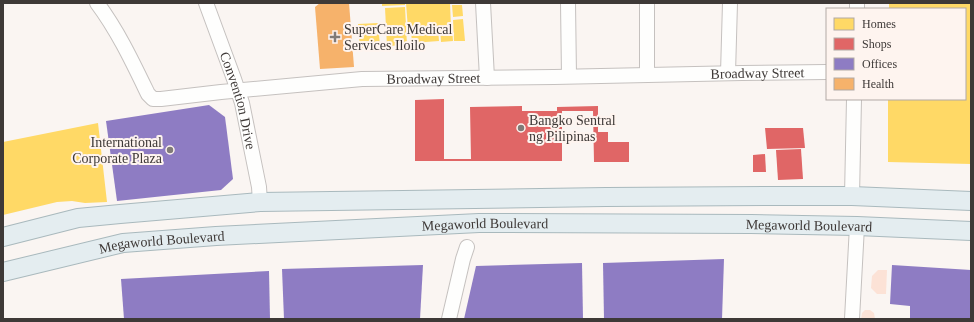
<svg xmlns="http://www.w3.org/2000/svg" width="974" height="322" font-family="Georgia,serif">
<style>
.green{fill:#fce2d6}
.homes{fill:#ffd966}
.shops{fill:#e06666}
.offices{fill:#8e7cc3}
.health{fill:#f6b26b}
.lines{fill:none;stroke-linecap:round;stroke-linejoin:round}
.minor-casing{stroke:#c5c1bf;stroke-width:16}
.major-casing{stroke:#a9b9bd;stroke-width:20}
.minor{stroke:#fefefd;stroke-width:14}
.major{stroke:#e4edf0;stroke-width:18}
.poi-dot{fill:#807b78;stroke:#fef4ef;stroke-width:1.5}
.labels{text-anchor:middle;stroke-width:4;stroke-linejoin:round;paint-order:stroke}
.poi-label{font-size:14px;fill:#3e3937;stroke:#fef4ef;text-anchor:start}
.street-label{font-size:14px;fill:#3e3937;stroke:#fef4ef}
</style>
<rect width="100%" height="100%" fill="#faf5f2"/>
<g class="green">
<polygon points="878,270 887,270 886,294 877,294 871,288 872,276"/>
<polygon points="865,310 870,310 874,313 875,319 861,319 862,313"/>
</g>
<g class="homes">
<polygon points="382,3 405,3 405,5 382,6"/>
<polygon points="406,3 450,3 451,27 408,29"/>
<polygon points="889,3 971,3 971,164 888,162 888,99 965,99 965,9 889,9"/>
<polygon points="452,5 462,5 463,16 453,17"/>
<polygon points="405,7 407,45 387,46 385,8"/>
<polygon points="463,19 465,41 454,41 453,20"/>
<polygon points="378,23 380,46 360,48 358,24"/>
<polygon points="440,28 452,28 453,41 441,42"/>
<polygon points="438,29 439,41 412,43 411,31"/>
<polygon points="98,123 107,202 85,203 72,201 57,202 3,215 3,142"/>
</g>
<g class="shops">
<polygon points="444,99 444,159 471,159 470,107 522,106 522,111 557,111 557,107 598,106 598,132 608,132 608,142 629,142 629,162 594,162 593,111 562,111 562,161 415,161 415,100"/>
<polygon points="765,128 803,128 805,148 767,149"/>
<polygon points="801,149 803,179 778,180 776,150"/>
<polygon points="765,154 766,172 753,172 753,155"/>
</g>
<g class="offices">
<polygon points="209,105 225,117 233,179 221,190 117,201 106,121"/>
<polygon points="724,259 722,319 604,319 603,263"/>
<polygon points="582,263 583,319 464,319 476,266"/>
<polygon points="423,265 420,319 284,319 282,269"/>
<polygon points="892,265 971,270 971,319 910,319 910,306 890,304"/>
<polygon points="269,271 270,319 124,319 121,279"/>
</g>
<polygon class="health" points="320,3 349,3 354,67 320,69 315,7"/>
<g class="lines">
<defs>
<g id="minor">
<path id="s1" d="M97 3C118 31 133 63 148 94L153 99H161L221 92 362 79 554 77 742 73 827 72"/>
<path id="s2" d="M206 3 234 79 242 103 259 187 260 202"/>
<polyline points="483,3 487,78"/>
<polyline points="568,3 569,76"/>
<polyline points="857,9 857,3"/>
<polyline points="728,73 730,3"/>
<polyline points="647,74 647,3"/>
<polyline points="852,196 854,99"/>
<polyline points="449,319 463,259 467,247"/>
<polyline points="852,319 857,226"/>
</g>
<g id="major">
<polyline points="3,237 78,218 120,214 260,202 606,197 770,196 852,196 971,201"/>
<path id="s3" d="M3 272 123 243 216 236 479 223 751 224 857 226 971 231"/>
</g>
</defs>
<use href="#minor" class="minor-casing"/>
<use href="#major" class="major-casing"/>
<use href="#minor" class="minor"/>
<use href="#major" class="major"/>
</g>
<g class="poi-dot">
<path d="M333 31h4v4h4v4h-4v4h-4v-4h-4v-4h4z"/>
<circle cx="521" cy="128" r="4"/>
<circle cx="170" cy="150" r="4"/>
</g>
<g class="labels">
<g class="poi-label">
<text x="344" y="34">SuperCare Medical<tspan x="344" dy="16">Services Iloilo</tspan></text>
<text x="529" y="125">Bangko Sentral<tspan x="529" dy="16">ng Pilipinas</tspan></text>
<text x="162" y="147" text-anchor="end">International<tspan x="162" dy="16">Corporate Plaza</tspan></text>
</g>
<g class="street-label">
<text dy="5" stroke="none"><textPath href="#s1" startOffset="717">Broadway Street</textPath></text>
<text dy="5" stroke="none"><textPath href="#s1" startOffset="393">Broadway Street</textPath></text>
<text dy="5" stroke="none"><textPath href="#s2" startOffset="103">Convention Drive</textPath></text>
<text dy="5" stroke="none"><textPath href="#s3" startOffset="486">Megaworld Boulevard</textPath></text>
<text dy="5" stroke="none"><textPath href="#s3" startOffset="810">Megaworld Boulevard</textPath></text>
<text dy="5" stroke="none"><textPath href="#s3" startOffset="162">Megaworld Boulevard</textPath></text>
</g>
</g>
<rect width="974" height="322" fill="none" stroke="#3e3937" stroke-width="8"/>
<rect x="826" y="8" width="140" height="92" fill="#fef4ef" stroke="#b1a9a5"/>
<rect x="834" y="18" width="20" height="12" fill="#ffd966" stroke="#b1a9a5"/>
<text x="862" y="28" font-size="12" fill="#3e3937">Homes</text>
<rect x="834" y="38" width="20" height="12" fill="#e06666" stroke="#b1a9a5"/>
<text x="862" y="48" font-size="12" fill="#3e3937">Shops</text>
<rect x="834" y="58" width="20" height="12" fill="#8e7cc3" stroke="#b1a9a5"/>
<text x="862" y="68" font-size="12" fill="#3e3937">Offices</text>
<rect x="834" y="78" width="20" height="12" fill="#f6b26b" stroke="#b1a9a5"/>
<text x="862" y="88" font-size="12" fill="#3e3937">Health</text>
</svg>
